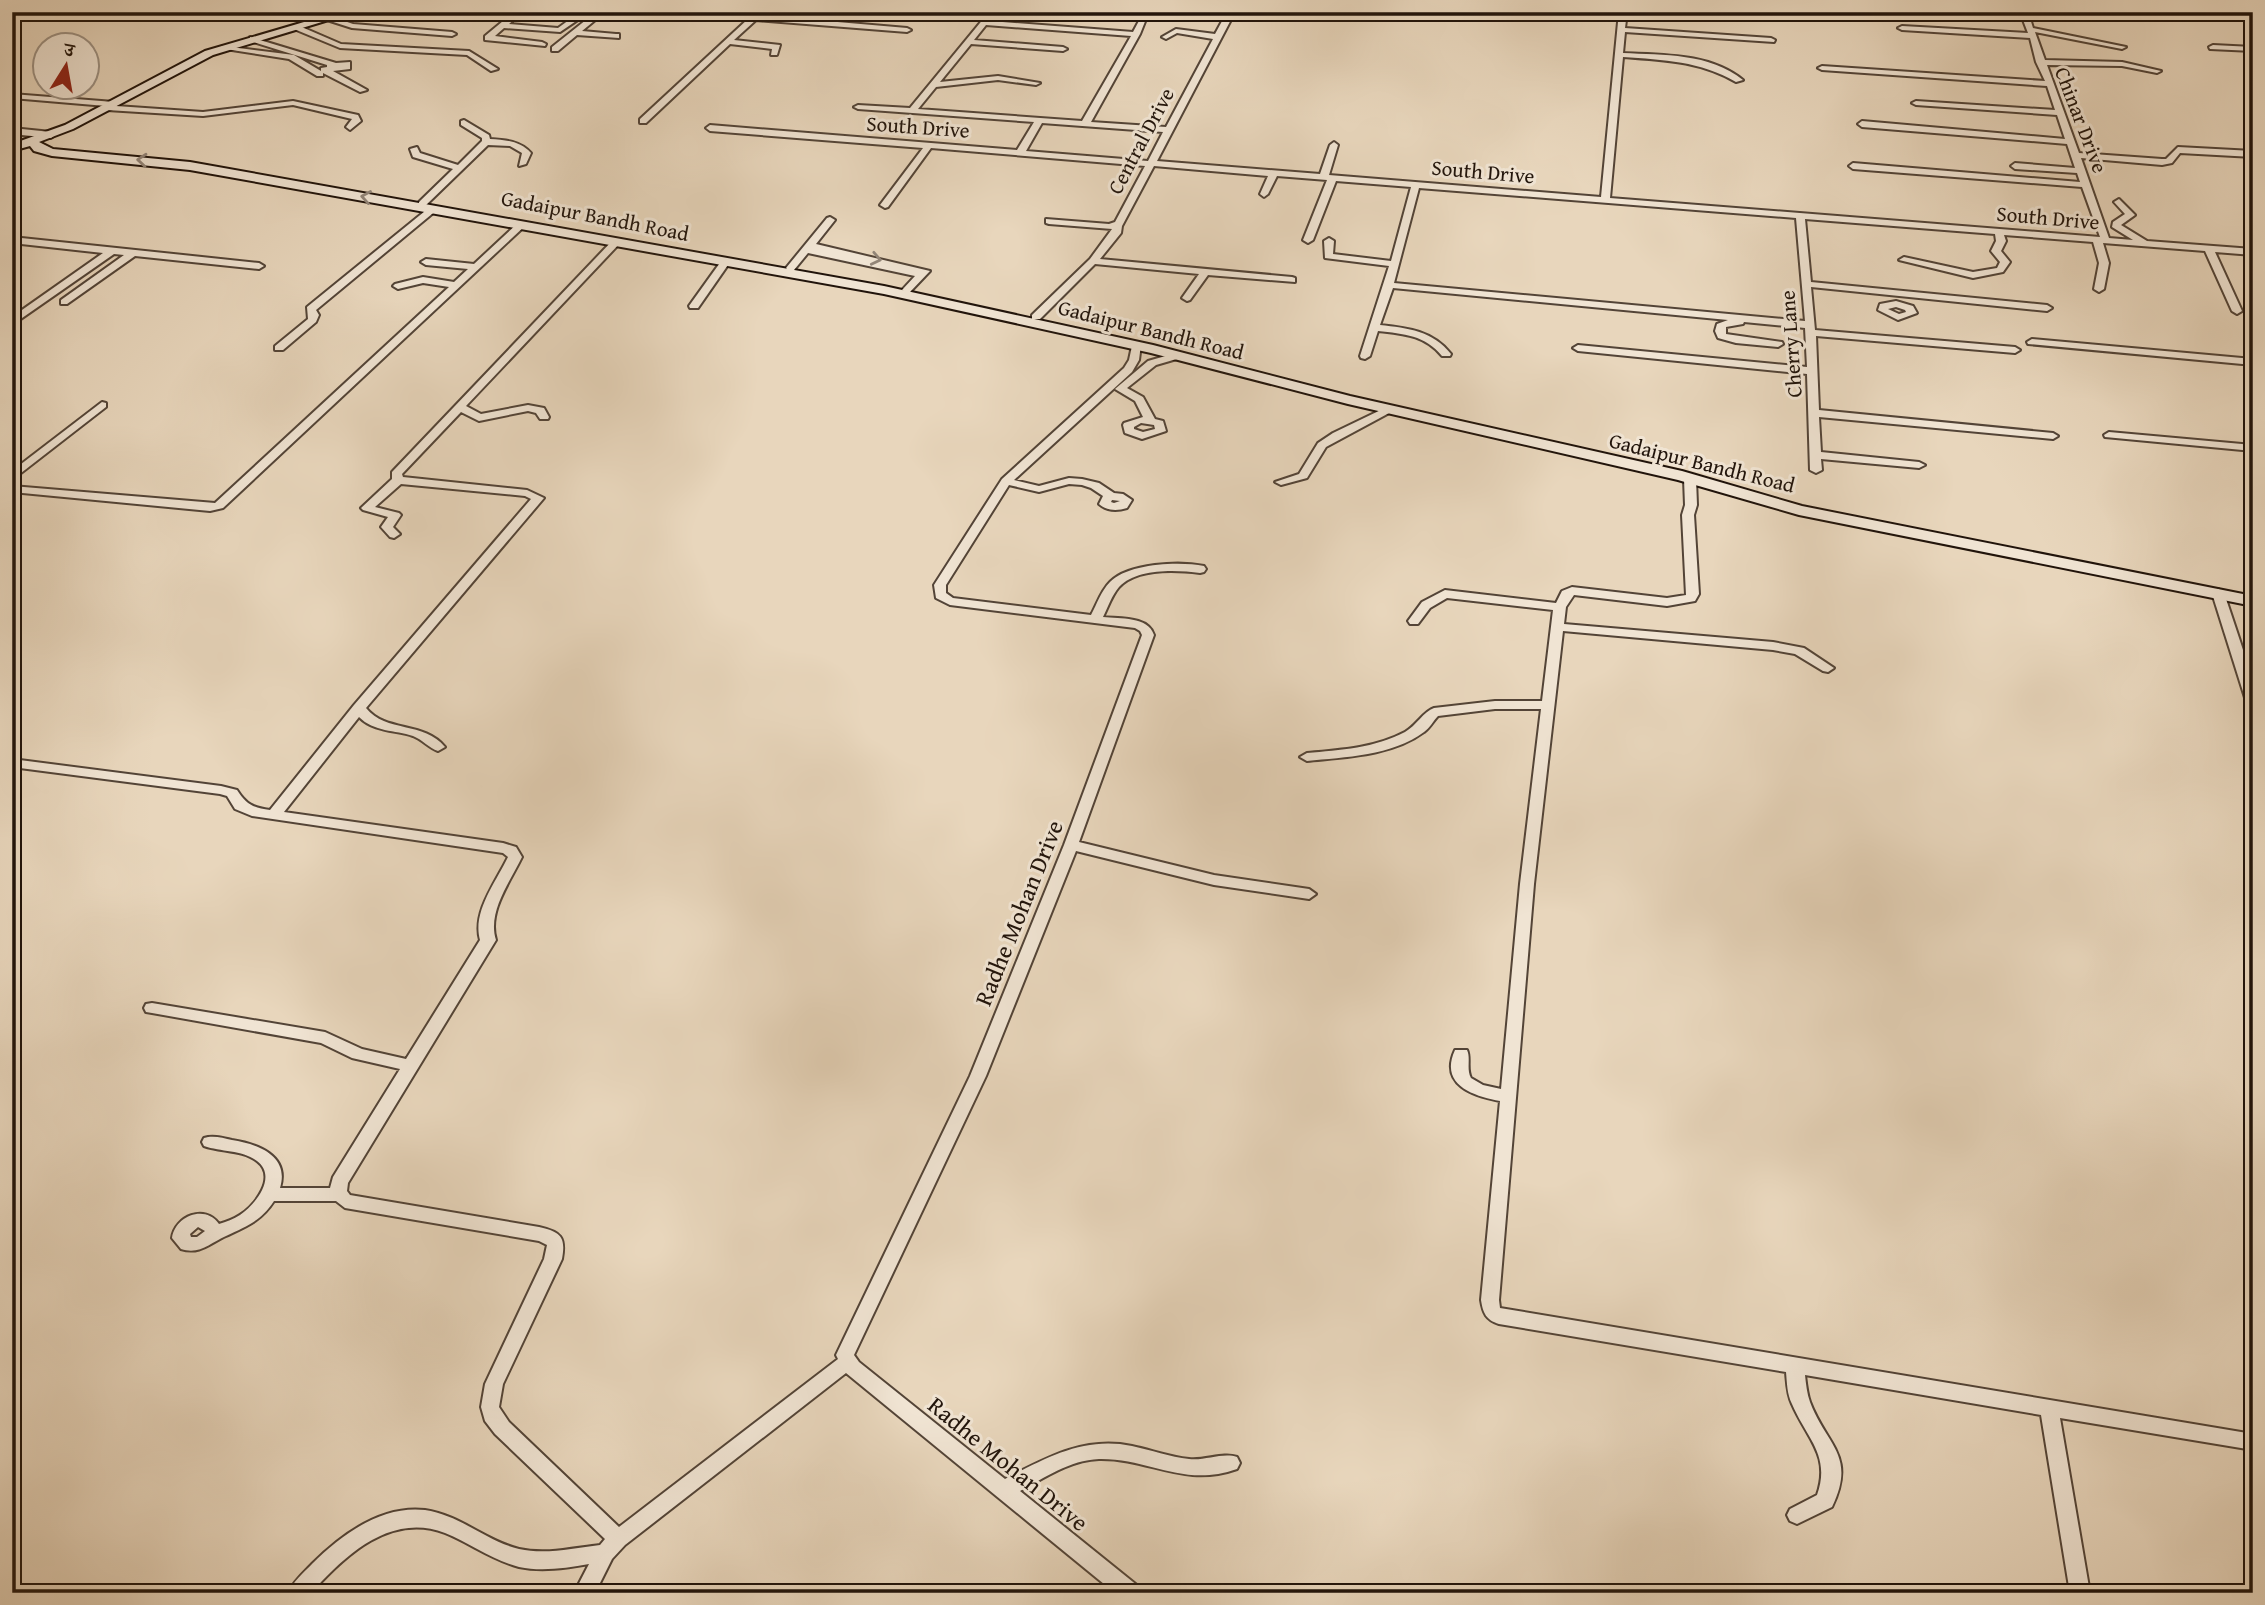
<svg xmlns="http://www.w3.org/2000/svg" width="2265" height="1605" font-family="'Gentium Book Plus','Noto Serif Devanagari',serif">
<style>
.lines{fill:none;stroke-linecap:round;stroke-linejoin:round}
.street-casing{stroke:#534437;stroke-width:4}
.secondary-casing{stroke:#21140b;stroke-width:4}
.street{fill:#f0e4d3;fill-rule:evenodd}
.secondary{fill:#f0e4d3;fill-rule:evenodd}
.oneway{stroke:#938679}
.labels{text-anchor:middle;stroke-width:6;stroke-linejoin:round;paint-order:stroke}
.far-street-label{font-size:21px;fill:#21140b;stroke:#f0e4d3}
.street-label{font-size:24px;fill:#21140b;stroke:#f0e4d3}
</style>
<rect width="100%" height="100%" fill="#e8d6bc"/>
<filter id="stains"><feTurbulence type="fractalNoise" baseFrequency=".00286" numOctaves="4"/><feColorMatrix values="0 0 0 0 .2 0 0 0 0 .09 0 0 0 0 .02 0 0 0 .5 -.17"/></filter>
<radialGradient id="worn" r=".72"><stop offset=".6" stop-color="#630" stop-opacity="0"/><stop offset="1" stop-color="#630" stop-opacity=".3"/></radialGradient>
<g class="lines">
<defs>
<g id="street">
<polygon points="514,12 523,12 509,24 558,28 580,12 588,13 560,32 504,28 495,36 542,42 546,44 545,46 485,40 485,36"/>
<polygon points="596,12 605,12 582,31 616,34 619,34 619,38 577,35 558,51 552,51 552,47"/>
<polygon points="686,12 720,12 907,28 911,30 907,32 756,20 734,40 780,45 777,55 771,55 772,49 730,44 646,123 640,123 640,119 748,19"/>
<path d="M989 12H997L990 21 1133 32 1140 19H1146L1140 34 1091 122 1166 127 1213 39 1177 33 1166 39 1162 37 1176 29 1215 34 1227 12H1235L1157 161 1320 174 1330 145 1334 142 1338 145 1329 175 1601 197 1619 12H1627L1625 28 1771 38 1775 40 1774 42 1625 32 1623 53C1663 55 1710 53 1743 80L1736 82C1700 61 1664 60 1623 57L1610 198 2100 237 2082 187 1853 169 1849 166 1853 163 2080 182 2077 173 2015 169 2011 166 2015 163 2075 168 2067 144 1862 127 1858 124 1862 121 2065 139 2057 115 1916 105 1912 103 1916 101 2055 110 2047 86 1822 70 1818 68 1822 66 2045 81 2036 62 2030 38 1902 30 1898 28 1902 26 2028 33 2020 12H2028L2033 28 2126 47 2122 49 2035 32 2045 60 2122 62 2161 71 2157 73 2122 66 2047 65 2079 153 2162 159H2166L2178 147 2253 151V157L2180 153 2172 163 2162 165 2081 158 2109 238 2133 240 2112 227 2113 222 2125 214 2114 202 2119 199 2135 215 2121 225 2147 241 2253 249V255L2215 252 2242 311 2237 314 2232 311 2205 251 2103 243 2109 263 2104 289 2099 292 2094 289 2099 263 2093 242 2004 235 2006 241 2001 251 2010 262 2003 272 1973 278 1899 260 1904 257 1973 272 1997 268 2000 262 1991 251 1996 241 1995 234 1805 219 1811 282 2047 305 2052 308 2047 311 1811 287 1815 330 2015 347 2020 350 2015 353 1816 336 1819 410 2053 433 2058 436 2053 439 1819 417 1821 452 1919 462 1925 465 1919 468 1821 459 1822 470 1816 473 1810 470 1807 374 1578 351 1573 348 1578 345 1807 367 1805 328 1744 322 1743 324 1726 327V334L1782 342 1783 344 1778 347 1736 343 1718 338 1715 331 1717 324 1728 320 1393 288 1380 325C1408 328 1433 331 1451 354L1450 356H1442C1425 335 1404 334 1378 331L1370 356 1365 359 1361 358 1360 356 1389 266 1325 258 1324 241 1329 238 1334 241 1333 254 1391 261 1411 187 1336 181 1313 240 1308 243 1303 240 1327 180 1277 176 1268 194 1264 197 1260 194 1268 176 1154 166 1122 226 1121 233 1100 259 1292 277 1295 278V282L1208 275 1190 300 1187 301 1182 298 1199 274 1095 264 1040 319H1032V315L1090 259 1112 229 1049 224 1046 223V219L1109 224 1115 222 1145 166 931 148 888 207 885 208 880 205 923 148 710 131 706 128 710 125 1017 150 1034 122 858 109 854 107 858 105 910 108ZM986 25 1131 36 1082 121 918 109 936 87 998 80 1036 85 1040 83 998 76 940 82 971 44 1063 51 1067 49 1063 47 974 40ZM1042 123 1163 132 1148 161 1026 151ZM1419 188 1796 218 1805 321 1394 283Z"/>
<polygon points="330,16 353,24 452,32 456,34 452,36 352,28 327,20 327,16"/>
<polygon points="297,25 341,44 469,51 498,69 491,71 467,55 340,48 294,29 293,27"/>
<polygon points="250,37 336,63 350,62 350,69 333,71 367,90 360,92 323,73 323,76 317,76 289,59 219,48 223,46 294,55 321,71 321,68 327,67 327,65 250,41"/>
<polygon points="2213,45 2253,47 2253,51 2210,49 2209,47"/>
<polygon points="12,94 114,102 118,104 116,106 203,112 293,101 358,115 361,121 350,130 346,127 352,119 293,105 203,116 107,110 103,108 106,106 12,98"/>
<path d="M464 120 489 135 490 139C506 140 520 141 531 153L526 164 519 166 522 153 510 146 488 145 425 206H419V202L453 169 413 157 410 149 417 147 420 153 458 165 482 141V138L461 125V121Z"/>
<polygon points="12,128 51,132 55,135 51,138 12,134"/>
<polygon points="430,207 438,209 316,310 319,315 316,322 283,350 275,350 275,346 308,319 307,307"/>
<polygon points="830,217 835,220 816,244 930,271 910,292 907,293 902,290 915,276 808,253 794,270 788,270 786,268 827,218"/>
<polygon points="519,222 527,224 223,508 210,511 12,492 12,486 215,503 449,287 423,283 398,289 393,286 395,284 423,277 454,282 468,269 426,265 421,262 426,259 474,264"/>
<polygon points="12,237 259,263 264,266 259,269 135,256 67,304 61,304 61,300 124,255 114,254 12,325 12,317 103,253 12,243"/>
<path d="M613 240 621 242 466 406 481 414 528 405 544 408 549 417 548 419H540L536 413 528 411 479 421 461 412 402 474 403 477 527 490 544 498 366 708C386 733 424 721 445 747L438 751C429 748 423 740 413 736 395 730 374 732 359 717L284 812 503 843 516 847 522 857C510 882 487 912 496 940L348 1183 347 1191 350 1195 539 1227C561 1232 566 1237 562 1259L503 1384 499 1407 509 1422 619 1527 838 1359 836 1355 970 1076 1064 845 1142 635 1140 631 1135 628 950 605 936 598 934 585 1002 479 1124 368 1129 360 1132 346 1141 344 1139 360 1132 372 1014 480 1039 486 1069 478 1082 479 1099 483 1114 493 1123 494 1132 500 1127 508C1117 511 1107 511 1099 504L1103 496 1091 488 1082 485 1069 484 1039 492 1009 485 946 585V593L953 598 1091 615C1097 604 1101 591 1110 582 1128 563 1180 561 1204 566L1206 569 1204 572 1200 573C1176 570 1137 568 1119 587 1112 595 1108 607 1103 617 1120 619 1148 616 1154 635L1079 842 1214 875 1309 889 1316 894 1309 899 1214 885 1076 851 986 1076 854 1355 859 1362 1005 1479C1046 1458 1084 1436 1132 1446 1151 1450 1170 1457 1189 1459 1205 1461 1223 1452 1237 1457L1240 1463 1237 1469C1183 1488 1150 1458 1099 1459 1070 1460 1044 1478 1020 1491L1138 1586 1141 1593H1115L846 1373 625 1545 612 1559 595 1593H574L589 1564C566 1568 542 1572 519 1567 492 1560 470 1543 445 1533 391 1512 345 1555 311 1593H288C293 1582 303 1573 312 1564 341 1535 381 1505 425 1510 460 1515 486 1541 519 1549 546 1555 573 1548 600 1545L605 1539 495 1434 485 1421 481 1407 485 1384 544 1259 547 1245 539 1241 345 1208 336 1201H274C261 1221 247 1226 226 1236 210 1243 200 1255 181 1249L172 1238C175 1216 205 1204 219 1224 226 1222 234 1219 240 1215 255 1205 278 1177 257 1161 243 1150 221 1152 204 1146L202 1142 204 1138C213 1135 223 1138 232 1140 257 1144 290 1155 280 1188H330L333 1177 400 1069 352 1058 321 1043 152 1013 146 1012 144 1008 146 1004 152 1003 325 1032 362 1049 406 1059 480 940C472 912 496 882 508 857L503 853 252 816 235 809 227 796 220 794 12 767V759L221 786 237 790C246 804 253 808 270 810L354 705 531 499 525 496 401 484 375 507 399 513 401 515 393 527 400 534 394 538 390 537 381 527 388 517 363 510 361 508 392 479V472ZM1112 500 1120 501 1114 503 1111 502ZM198 1227 205 1231 197 1237H191L190 1234Z"/>
<polygon points="722,260 730,262 698,308 690,308 689,306"/>
<path d="M1896 301 1913 306 1917 313 1898 320 1878 310 1880 304ZM1896 307 1905 310 1906 312 1899 314 1888 309Z"/>
<polygon points="2032,339 2253,359 2253,365 2028,344 2027,342"/>
<path d="M1176 353 1180 354V358L1156 365 1127 388 1143 397 1155 419 1163 421 1166 431 1142 439 1125 433 1123 425 1124 423 1143 417 1135 401 1115 389 1148 361ZM1141 423 1154 425 1155 429 1143 432 1134 429V427Z"/>
<polygon points="102,402 106,403 106,407 12,480 12,471"/>
<polygon points="1387,407 1391,408 1391,412 1326,447 1307,478 1281,485 1275,482 1299,474 1318,443 1333,433"/>
<polygon points="2109,432 2253,445 2253,451 2105,437 2104,435"/>
<path d="M1690 476 1696 479 1697 505 1694 515 1699 594 1695 601 1667 606 1574 595 1566 607 1564 624 1773 642 1804 648 1834 668 1828 672 1823 671 1795 654 1773 650 1563 631 1534 884 1499 1300 1500 1308 2253 1434V1450L2060 1418 2090 1593H2070L2041 1415 1805 1375C1806 1384 1807 1394 1810 1402 1826 1445 1857 1455 1832 1507L1797 1524 1790 1521 1787 1515 1790 1509 1817 1495C1831 1455 1807 1439 1792 1404 1787 1394 1787 1383 1786 1372L1499 1324C1486 1320 1483 1313 1481 1300L1500 1101C1473 1096 1439 1085 1455 1050H1467C1471 1058 1466 1069 1471 1078L1483 1085 1501 1089 1520 884 1541 709H1495L1438 716C1433 721 1430 728 1424 732 1392 756 1345 757 1307 761L1300 757 1307 753C1340 750 1375 748 1405 732 1416 726 1424 711 1434 708L1495 701H1542L1553 610 1447 598 1430 608 1418 624H1410L1408 621 1422 602 1445 590 1556 603 1562 591 1572 587 1667 598 1686 595 1682 515 1685 505 1684 479Z"/>
<polygon points="2218,589 2224,593 2253,680 2253,705 2246,701 2212,593"/>
</g>
<polygon id="secondary" points="338,12 355,12 213,55 73,129 39,142 53,149 190,162 884,286 1153,345 1350,396 1682,471 1802,506 2253,596 2253,606 1799,515 1678,480 1348,404 1151,353 884,294 190,170 52,156 34,151 30,146 12,151 12,144 65,125 205,51"/>
</defs>
<use href="#street" class="street-casing"/>
<use href="#secondary" class="secondary-casing"/>
<use href="#street" class="street"/>
<use href="#secondary" class="secondary"/>
</g>
<defs><path id="oneway-chevron" d="M-2-3.5L2.5 0L-2 3.5" fill="none" stroke-width="1.6" stroke-linecap="round" stroke-linejoin="round" transform="scale(1.75)"/></defs>
<g class="oneway">
<use href="#oneway-chevron" transform="translate(142 160) rotate(-175)"/>
<use href="#oneway-chevron" transform="translate(366 197) rotate(-170)"/>
<use href="#oneway-chevron" transform="translate(876 259) rotate(12)"/>
</g>
<g class="labels">
<g class="far-street-label">
<text transform="translate(2081 120) rotate(69)" y="7">Chinar Drive</text>
<text transform="translate(918 127) rotate(4)" y="7">South Drive</text>
<text transform="translate(1141 141) rotate(-62)" y="7">Central Drive</text>
<text transform="translate(1483 172) rotate(5)" y="7">South Drive</text>
<text transform="translate(595 216) rotate(11)" y="7">Gadaipur Bandh Road</text>
<text transform="translate(2048 218) rotate(5)" y="7">South Drive</text>
<text transform="translate(1151 330) rotate(14)" y="7">Gadaipur Bandh Road</text>
<text transform="translate(1791 344) rotate(-94)" y="7">Cherry Lane</text>
<text transform="translate(1702 463) rotate(14)" y="7">Gadaipur Bandh Road</text>
</g>
<g class="street-label">
<text transform="translate(1019 913) rotate(-68)" y="8">Radhe Mohan Drive</text>
<text transform="translate(1008 1464) rotate(39)" y="8">Radhe Mohan Drive</text>
</g>
</g>
<rect width="2265" height="1605" fill="none" stroke="#e8d6bc" stroke-width="42"/>
<rect x="14" y="14" width="2237" height="1577" fill="none" stroke="#21140b" stroke-width="3.5"/>
<rect x="21" y="21" width="2223" height="1563" fill="none" stroke="#21140b" stroke-width="2"/>
<g transform="translate(66 66) rotate(11)"><circle r="33" fill="#f0e4d3" stroke="#9d9183" stroke-width="2"/>
<path d="M0-5L12 26L0 18L-12 26Z" fill="#8f2418"/>
<text y="-10" font-size="19" font-weight="bold" text-anchor="middle" fill="#21140b">उ</text>
</g>
<rect width="100%" height="100%" filter="url(#stains)"/>
<rect width="100%" height="100%" fill="url(#worn)"/>
</svg>
